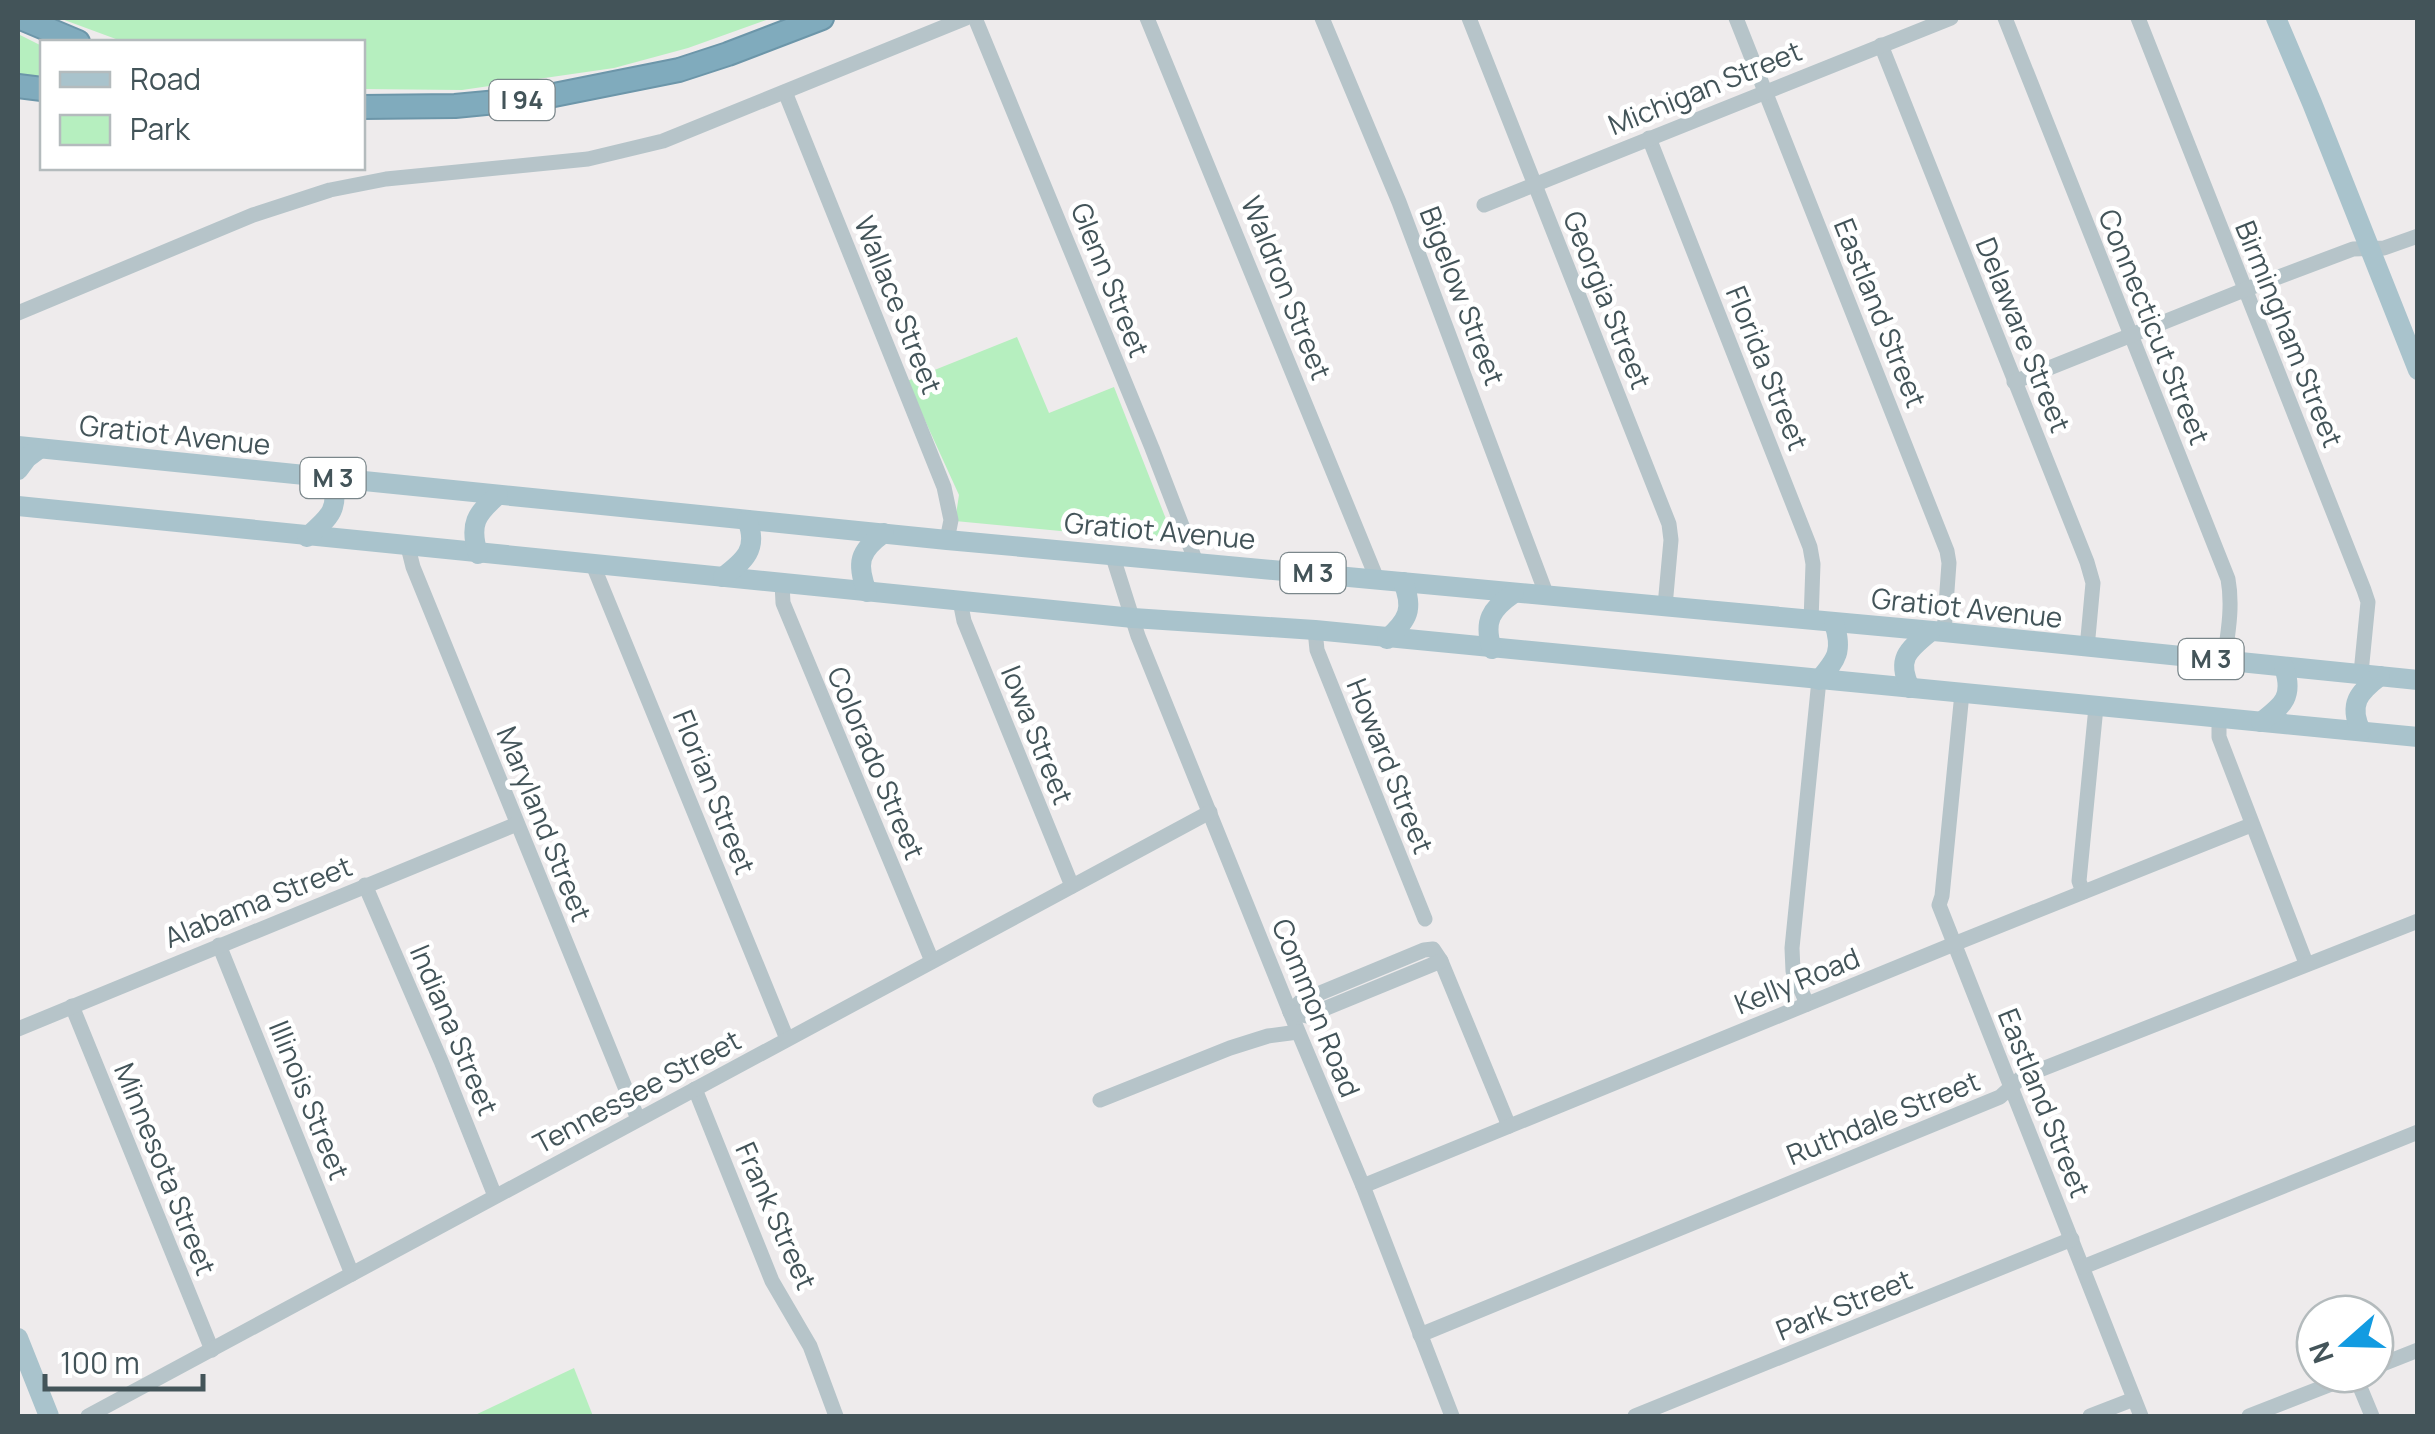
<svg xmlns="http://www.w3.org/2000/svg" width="2435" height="1434" font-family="Manrope,sans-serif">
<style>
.green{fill:#b6efbf}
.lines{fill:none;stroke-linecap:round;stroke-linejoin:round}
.highway-casing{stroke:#6c96a9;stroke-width:26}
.minor{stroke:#b6c4c9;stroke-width:15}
.major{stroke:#a9c3cc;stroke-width:20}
.highway{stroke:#80abbd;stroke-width:22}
.labels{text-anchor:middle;stroke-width:9;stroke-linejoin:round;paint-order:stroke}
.shield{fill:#fff;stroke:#7b878b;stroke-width:2.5}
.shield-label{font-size:25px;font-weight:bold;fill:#435459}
.street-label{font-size:28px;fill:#435459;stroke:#fff}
</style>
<rect width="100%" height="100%" fill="#eeebec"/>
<g class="green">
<polygon points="59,18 772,18 688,48 614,68 462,90 363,89 362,42 124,42"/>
<polygon points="18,34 42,46 42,78 18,76"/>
<polygon points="1017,337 1049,413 1114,387 1175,542 955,521 959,495 907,381"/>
<polygon points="574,1368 593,1416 473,1416"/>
</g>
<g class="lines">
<defs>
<g id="highway">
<polyline points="21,18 78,42"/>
<polyline points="18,86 42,89"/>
<polyline points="362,107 455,106 539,98 679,70 728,54 822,18"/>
</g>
</defs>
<use href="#highway" class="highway-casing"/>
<g class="minor">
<polyline points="975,18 1152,448 1196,562"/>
<polyline points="1147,18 1377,579"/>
<polyline points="1322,18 1399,202 1547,596"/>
<polyline points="1469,18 1669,524 1671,540 1665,606"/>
<polyline points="1736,18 1947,551 1949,563 1944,632"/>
<path d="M2005 18 2228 579C2233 606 2228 633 2224 661"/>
<polyline points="2138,18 2364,590 2368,602 2361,673"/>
<polyline points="1881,45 2087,562 2093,583 2087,648"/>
<polyline points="785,92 944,487 951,520 947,540"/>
<polyline points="1649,138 1810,547 1813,564 1811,621"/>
<polyline points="1484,205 1951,18"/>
<polyline points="18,313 253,215 330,190 386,179 588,159 663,141 966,18"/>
<polyline points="2014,382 2244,290 2353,249 2384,248 2418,236"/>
<polyline points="408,547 413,567 638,1119"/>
<polyline points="1112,554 1138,636 1290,1012 1363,1186 1452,1416"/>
<polyline points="593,565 787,1039"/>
<polyline points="782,583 783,603 932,961"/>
<polyline points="960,601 964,621 1072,886"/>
<polyline points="1315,630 1317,650 1425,919"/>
<polyline points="1962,693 1942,896 1939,905 2141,1416"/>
<polyline points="2219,718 2219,737 2306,963"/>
<polyline points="365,885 441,1061 495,1196"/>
<polyline points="2083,892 2079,881 2096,707"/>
<polyline points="219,945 352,1274"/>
<polyline points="1807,1004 1793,971 1792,948 1819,680"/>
<polyline points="72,1006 212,1350"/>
<polyline points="1290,1012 1301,1001 1424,950 1433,949 1441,961 1509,1126"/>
<polyline points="1290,1012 1307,1016 1441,961"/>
<polyline points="18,1029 517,824"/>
<polyline points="695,1089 772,1281 810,1346 836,1416"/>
<polyline points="1100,1100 1230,1048 1268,1036 1298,1032"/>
<polyline points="1363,1186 1954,944 2251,825"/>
<polyline points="2083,1267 2418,1132"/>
<polyline points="1420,1335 2000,1097 2022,1077 2418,921"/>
<polyline points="2375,1367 2418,1350"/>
<polyline points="2355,1375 2372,1416"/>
<polyline points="88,1416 1210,812"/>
<polyline points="1635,1416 2072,1239"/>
<polyline points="2090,1416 2134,1399"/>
<polyline points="2249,1416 2357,1374"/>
</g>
<g class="major">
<polyline points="2276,18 2312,103 2418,370"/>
<polyline points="18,446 947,540 1944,632 2418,680"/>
<polyline points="18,470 27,458 39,449"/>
<polyline points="18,506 1133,618 1315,630 2418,737"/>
<path d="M307 537C330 517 340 509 332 478"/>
<path d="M478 554C469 524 476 514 498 495"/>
<path d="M723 577C744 561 759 549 747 520"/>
<path d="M867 592C856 563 859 551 884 533"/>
<path d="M1387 639C1408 620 1414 609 1403 582"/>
<path d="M1492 649C1483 621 1491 609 1514 593"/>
<path d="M1819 680C1837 659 1843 651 1834 623"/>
<path d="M1910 688C1896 659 1908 650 1930 632"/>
<path d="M2261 722C2283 705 2294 697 2284 667"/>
<path d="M2361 731C2348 704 2359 692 2380 676"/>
<polyline points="18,1338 49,1416"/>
</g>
<use href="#highway" class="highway"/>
</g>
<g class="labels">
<g class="shield">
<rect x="489.5" y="80" width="65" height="40" rx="8"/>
<rect x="300.5" y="458" width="65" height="40" rx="8"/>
<rect x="1280.5" y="553" width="65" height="40" rx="8"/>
<rect x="2178.5" y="639" width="65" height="40" rx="8"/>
</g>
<g class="shield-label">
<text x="522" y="109">I 94</text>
<text x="333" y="487">M 3</text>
<text x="1313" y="582">M 3</text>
<text x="2211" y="668">M 3</text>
</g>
<g class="street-label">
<text transform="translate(1705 88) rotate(-22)" y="10">Michigan Street</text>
<text transform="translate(1110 280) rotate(68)" y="10">Glenn Street</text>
<text transform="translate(1286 288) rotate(68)" y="10">Waldron Street</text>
<text transform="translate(1462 296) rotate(69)" y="10">Bigelow Street</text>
<text transform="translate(1607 300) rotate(68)" y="10">Georgia Street</text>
<text transform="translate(898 305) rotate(68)" y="10">Wallace Street</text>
<text transform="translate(1880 313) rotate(68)" y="10">Eastland Street</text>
<text transform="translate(2154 327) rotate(68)" y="10">Connecticut Street</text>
<text transform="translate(2289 334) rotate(68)" y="10">Birmingham Street</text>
<text transform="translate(2023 335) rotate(68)" y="10">Delaware Street</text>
<text transform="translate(1767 368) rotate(68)" y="10">Florida Street</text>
<text transform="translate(175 435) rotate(6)" y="10">Gratiot Avenue</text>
<text transform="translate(1160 531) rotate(5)" y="10">Gratiot Avenue</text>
<text transform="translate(1967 608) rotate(6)" y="10">Gratiot Avenue</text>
<text transform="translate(1037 735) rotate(68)" y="10">Iowa Street</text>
<text transform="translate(876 763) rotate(67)" y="10">Colorado Street</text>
<text transform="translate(1390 766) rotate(68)" y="10">Howard Street</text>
<text transform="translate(714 792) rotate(68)" y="10">Florian Street</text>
<text transform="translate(544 824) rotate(68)" y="10">Maryland Street</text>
<text transform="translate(258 902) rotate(-22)" y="10">Alabama Street</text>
<text transform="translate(1797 981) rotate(-22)" y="10">Kelly Road</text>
<text transform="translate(1316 1008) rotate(68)" y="10">Common Road</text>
<text transform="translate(454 1030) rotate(67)" y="10">Indiana Street</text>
<text transform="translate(637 1092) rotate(-28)" y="10">Tennessee Street</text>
<text transform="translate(309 1100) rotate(68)" y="10">Illinois Street</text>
<text transform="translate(2044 1103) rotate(68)" y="10">Eastland Street</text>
<text transform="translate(1883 1118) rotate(-22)" y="10">Ruthdale Street</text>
<text transform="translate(165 1169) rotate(68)" y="10">Minnesota Street</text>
<text transform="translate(776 1216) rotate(66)" y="10">Frank Street</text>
<text transform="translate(1844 1305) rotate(-22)" y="10">Park Street</text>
</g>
</g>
<rect width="2435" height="1434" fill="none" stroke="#435459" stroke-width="40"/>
<rect x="40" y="40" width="325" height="130" fill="#ffffff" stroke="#b4bbbd" stroke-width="2.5"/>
<rect x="60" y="72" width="50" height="15" fill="#a9c3cc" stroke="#b4bbbd" stroke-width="2.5"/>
<text x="130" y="90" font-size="30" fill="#435459">Road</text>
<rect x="60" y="115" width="50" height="30" fill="#b6efbf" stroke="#b4bbbd" stroke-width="2.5"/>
<text x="130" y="140" font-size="30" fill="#435459">Park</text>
<g transform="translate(2345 1344) rotate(250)"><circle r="48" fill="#ffffff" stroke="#b4bbbd" stroke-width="2.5"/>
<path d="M0-8L18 38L0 25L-18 38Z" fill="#129be1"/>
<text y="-15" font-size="28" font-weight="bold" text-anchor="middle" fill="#435459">N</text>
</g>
<path d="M45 1374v15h158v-15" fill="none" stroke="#435459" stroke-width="5"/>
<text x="60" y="1374" font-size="30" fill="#435459" stroke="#ffffff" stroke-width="8" paint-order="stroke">100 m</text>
</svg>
